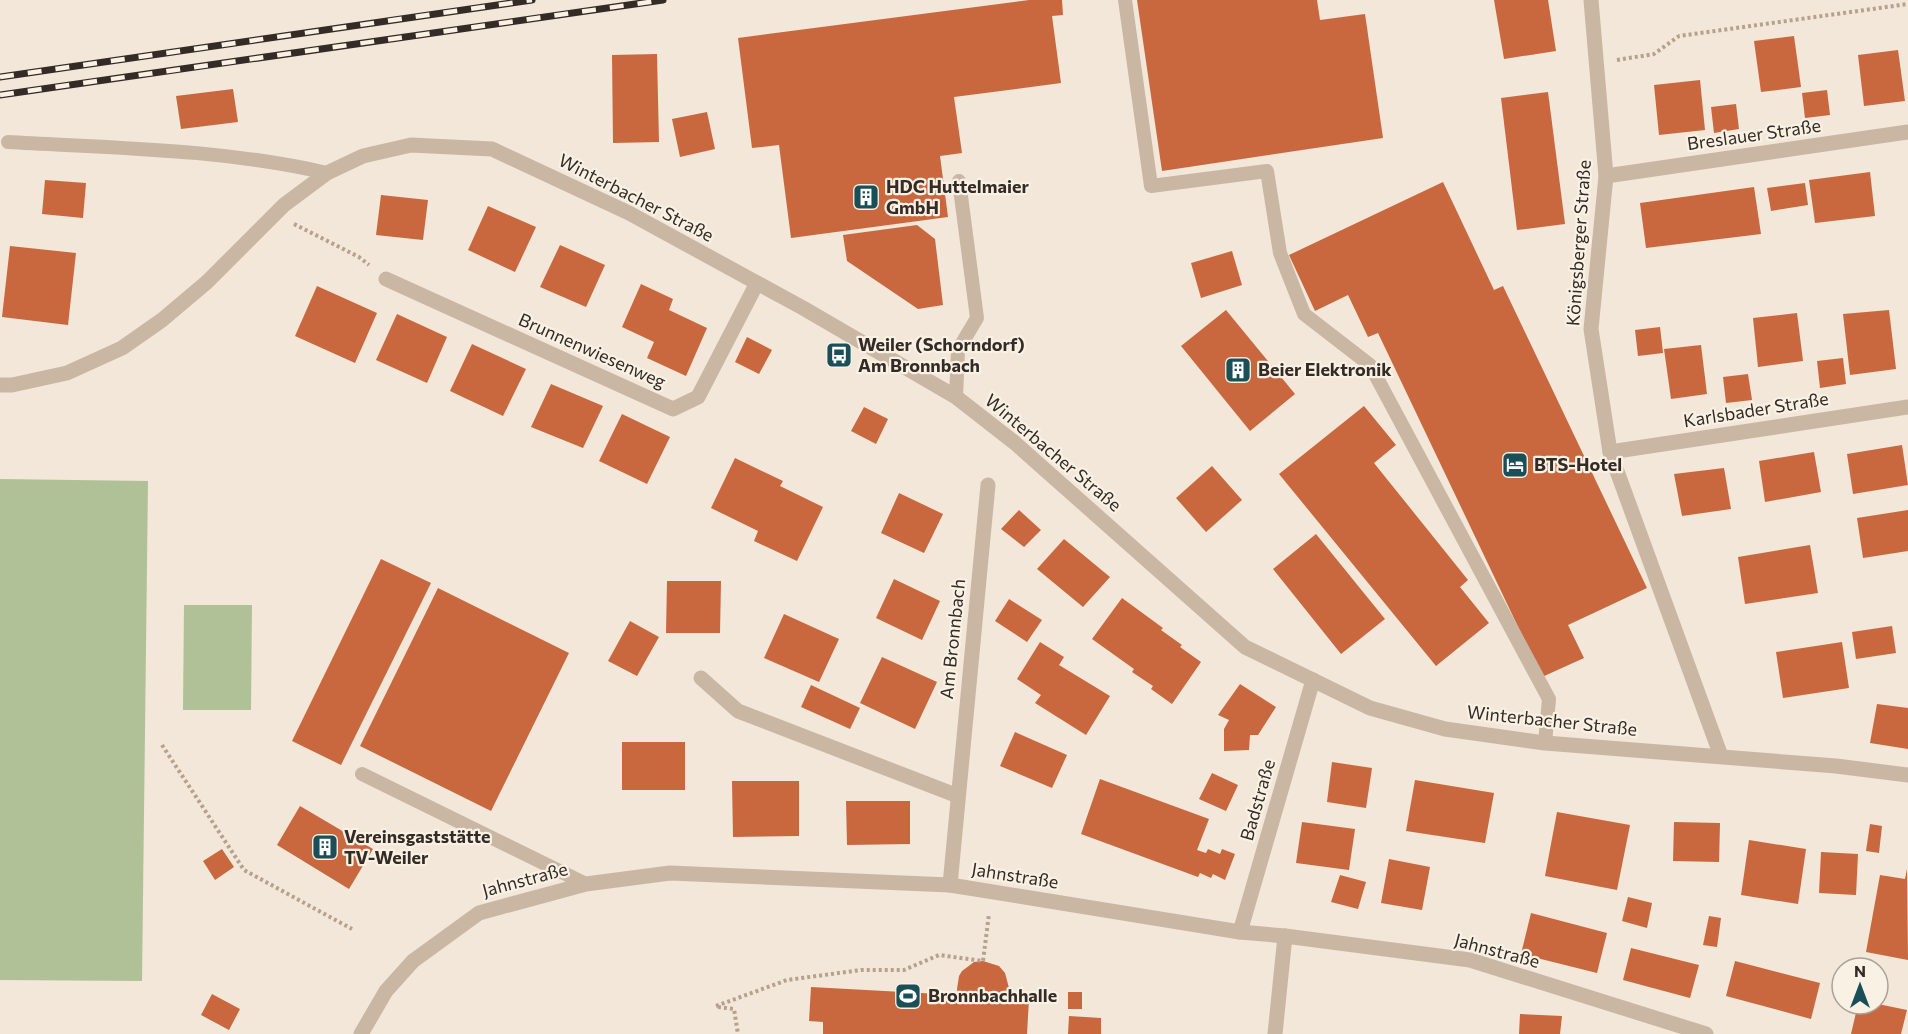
<svg xmlns="http://www.w3.org/2000/svg" width="1908" height="1034" font-family="Commissioner,sans-serif">
<style>
.green{fill:#b0c197}
.building{fill:#c9683e}
.lines{fill:none;stroke-linecap:round;stroke-linejoin:round}
.path{stroke:#b5a18e;stroke-width:4;stroke-dasharray:3 3;stroke-linecap:butt}
.service{stroke:#cab7a3;stroke-width:14}
.minor{stroke:#cab7a3;stroke-width:15}
.tertiary{stroke:#cab7a3;stroke-width:15}
.rail-casing{stroke:#352b26;stroke-width:7}
.rail{stroke:#f9f1e4;stroke-width:4.5;stroke-dasharray:14;stroke-linecap:butt}
.labels{text-anchor:middle;stroke-width:4.5;stroke-linejoin:round;paint-order:stroke}
.street-label{font-size:18px;fill:#352b26;stroke:#f9f1e4}
.poi-label{font-size:18px;font-weight:bold;fill:#352b26;stroke:#f9f1e4;text-anchor:start}
</style>
<rect width="100%" height="100%" fill="#f2e7d8"/>
<g class="green">
<polygon points="0,479 148,481 142,981 0,980"/>
<polygon points="184,605 252,605 251,710 183,710"/>
</g>
<g class="building">
<polygon points="1029,0 1062,0 1063,15 1052,16 1061,83 954,97 962,153 940,156 948,217 791,238 779,145 752,148 738,38"/>
<polygon points="1137,0 1317,0 1320,20 1365,14 1383,138 1162,171"/>
<polygon points="1494,0 1548,0 1556,51 1504,59"/>
<polygon points="1794,36 1801,87 1761,92 1754,41"/>
<polygon points="1898,50 1905,101 1864,106 1858,55"/>
<polygon points="657,54 659,142 613,143 612,55"/>
<polygon points="1700,80 1705,130 1659,135 1654,85"/>
<polygon points="233,89 238,122 181,129 176,96"/>
<polygon points="1827,90 1830,115 1805,118 1802,93"/>
<polygon points="1548,92 1565,224 1517,230 1501,98"/>
<polygon points="1736,104 1739,129 1714,133 1711,107"/>
<polygon points="707,112 715,149 680,157 672,119"/>
<polygon points="1870,172 1875,216 1815,223 1809,180"/>
<polygon points="45,180 86,183 83,218 42,214"/>
<polygon points="1443,182 1494,290 1503,286 1647,588 1568,625 1584,658 1542,677 1378,333 1368,337 1348,295 1315,311 1289,255"/>
<polygon points="1805,183 1808,205 1771,211 1767,188"/>
<polygon points="1754,187 1761,234 1646,248 1640,203"/>
<polygon points="381,195 428,200 423,240 376,235"/>
<polygon points="488,206 536,227 515,272 468,250"/>
<polygon points="917,225 935,239 943,305 918,309 847,261 843,235"/>
<polygon points="560,245 605,265 586,307 540,287"/>
<polygon points="10,246 76,253 68,325 2,317"/>
<polygon points="1232,251 1242,285 1201,298 1191,263"/>
<polygon points="641,284 673,299 669,310 707,328 686,376 647,358 654,342 622,327"/>
<polygon points="317,286 377,313 355,363 295,336"/>
<polygon points="1226,310 1295,394 1250,431 1181,346"/>
<polygon points="1889,310 1896,369 1850,375 1843,314"/>
<polygon points="1797,313 1803,361 1758,367 1753,318"/>
<polygon points="397,314 447,337 427,383 376,360"/>
<polygon points="1660,327 1663,353 1638,356 1635,330"/>
<polygon points="747,337 772,350 759,374 735,362"/>
<polygon points="472,344 526,369 503,416 450,391"/>
<polygon points="1701,345 1707,394 1671,399 1664,349"/>
<polygon points="1843,358 1846,384 1820,388 1817,361"/>
<polygon points="1748,374 1752,400 1726,403 1723,377"/>
<polygon points="551,384 603,406 583,448 531,427"/>
<polygon points="1364,406 1396,445 1374,463 1468,580 1460,587 1489,623 1436,666 1279,474"/>
<polygon points="864,407 888,419 876,444 851,431"/>
<polygon points="622,414 670,437 647,484 599,461"/>
<polygon points="1902,445 1908,485 1853,494 1847,454"/>
<polygon points="1814,452 1821,492 1765,502 1759,461"/>
<polygon points="735,458 783,481 780,486 823,507 797,561 754,541 758,531 711,508"/>
<polygon points="1212,466 1242,500 1206,532 1176,498"/>
<polygon points="1724,468 1731,509 1682,516 1674,474"/>
<polygon points="899,493 943,514 924,553 881,533"/>
<polygon points="1019,510 1041,530 1024,547 1001,529"/>
<polygon points="1908,510 1908,551 1863,558 1857,518"/>
<polygon points="1316,534 1385,619 1341,654 1273,569"/>
<polygon points="1064,539 1110,577 1083,607 1037,569"/>
<polygon points="1810,545 1818,593 1745,604 1738,557"/>
<polygon points="381,559 431,583 341,765 292,741"/>
<polygon points="894,579 940,601 922,640 876,618"/>
<polygon points="667,581 721,581 720,633 666,633"/>
<polygon points="438,588 569,653 491,811 360,746"/>
<polygon points="1122,598 1163,628 1161,630 1182,645 1180,647 1201,662 1172,704 1151,689 1153,686 1132,672 1134,669 1092,639"/>
<polygon points="1009,599 1042,620 1027,642 995,621"/>
<polygon points="784,614 839,639 819,682 764,658"/>
<polygon points="630,621 659,637 637,676 608,661"/>
<polygon points="1892,626 1896,653 1856,659 1852,632"/>
<polygon points="1040,642 1064,657 1059,665 1110,696 1086,735 1035,703 1041,695 1017,679"/>
<polygon points="1842,642 1849,688 1783,698 1776,652"/>
<polygon points="882,657 937,682 915,729 860,703"/>
<polygon points="1240,684 1276,707 1258,735 1250,735 1249,750 1224,751 1224,729 1229,720 1218,715"/>
<polygon points="811,685 860,708 850,729 801,707"/>
<polygon points="1877,704 1908,708 1908,749 1870,743"/>
<polygon points="1015,732 1067,755 1052,788 1000,766"/>
<rect x="622" y="742" width="63" height="48"/>
<polygon points="1332,762 1372,768 1366,808 1327,802"/>
<polygon points="1212,773 1238,785 1226,811 1199,799"/>
<polygon points="1100,779 1209,819 1197,850 1206,853 1208,849 1220,854 1222,849 1235,854 1225,880 1213,874 1211,878 1200,873 1198,877 1081,834"/>
<polygon points="1415,780 1494,793 1485,843 1406,831"/>
<polygon points="732,781 799,781 799,836 733,837"/>
<polygon points="846,801 910,801 910,844 847,845"/>
<polygon points="300,806 373,849 349,889 277,845"/>
<polygon points="1557,812 1630,825 1617,890 1545,876"/>
<polygon points="1302,822 1355,829 1349,870 1296,863"/>
<polygon points="1674,822 1720,823 1719,862 1673,861"/>
<polygon points="1870,824 1882,826 1879,853 1866,851"/>
<polygon points="1749,840 1806,849 1798,904 1741,895"/>
<polygon points="222,849 234,867 215,880 203,861"/>
<polygon points="1821,852 1858,854 1856,895 1819,893"/>
<polygon points="1389,859 1430,867 1422,910 1381,903"/>
<polygon points="1907,869 1908,960 1866,952 1880,875 1905,879"/>
<polygon points="1340,875 1366,882 1358,909 1331,902"/>
<polygon points="1628,897 1652,903 1647,928 1622,921"/>
<polygon points="1531,913 1607,933 1597,973 1521,954"/>
<polygon points="1709,916 1721,918 1717,947 1703,945"/>
<polygon points="1631,948 1699,965 1690,998 1623,980"/>
<polygon points="983,961 999,966 1005,973 1009,988 1006,998 1029,999 1027,1034 823,1034 823,1022 809,1021 811,987 958,995 957,989 959,976 962,971 974,962"/>
<polygon points="1735,961 1820,983 1811,1019 1726,996"/>
<rect x="1068" y="992" width="14" height="17"/>
<polygon points="212,994 240,1009 229,1030 201,1015"/>
<polygon points="1858,1004 1878,1004 1907,1010 1901,1034 1851,1034"/>
<polygon points="1520,1014 1562,1016 1560,1034 1519,1034"/>
<polygon points="1069,1016 1101,1018 1101,1034 1068,1034"/>
</g>
<g class="lines">
<g class="path">
<polyline points="1617,60 1654,54 1679,36 1908,4"/>
<polyline points="294,224 359,257 369,265"/>
<polyline points="162,745 244,870 352,929"/>
<polyline points="716,1006 787,980 861,970 904,970 939,955 983,961 989,914"/>
<polyline points="718,1007 734,1009 738,1034"/>
</g>
<g class="service">
<polyline points="1125,0 1151,186 1267,171 1280,253 1304,314 1370,365 1549,699 1545,743"/>
<path d="M8 142C115 148 223 149 327 173"/>
<polyline points="956,397 958,350 977,318 959,181"/>
<polyline points="362,774 586,884"/>
</g>
<g class="minor">
<polyline points="1591,0 1606,176 1591,329 1610,452 1721,756"/>
<polyline points="1606,176 1908,132"/>
<polyline points="386,279 673,409 698,397 757,283"/>
<polyline points="1610,452 1908,407"/>
<polyline points="701,678 738,711 958,796"/>
<polyline points="950,885 988,485"/>
<polyline points="1240,932 1313,680"/>
<polyline points="361,1034 386,991 413,961 479,913 586,884 670,873 950,885 1240,932 1285,936 1470,960 1706,1034"/>
<polyline points="1275,1034 1285,936"/>
</g>
<polyline class="tertiary" points="0,385 12,385 67,373 122,348 162,320 207,282 284,205 327,173 363,156 411,145 492,149 629,213 803,308 956,397 1015,443 1245,647 1370,708 1445,729 1545,743 1836,766 1908,775"/>
<defs>
<g id="rail">
<polyline points="0,77 532,0"/>
<polyline points="0,95 663,0"/>
</g>
</defs>
<use href="#rail" class="rail-casing"/>
<use href="#rail" class="rail"/>
</g>
<defs>
<symbol id="building-square" viewBox="-11 -11 22 22"><rect x="-9" y="-9" width="18" height="18" rx="4" fill="#1a4f57" stroke="#f9f1e4"/><path d="M-4-6H4V6H1V3H-1V6H-4ZM-2.5-4.3h1.7v1.8h-1.7ZM.8-4.3h1.7v1.8H.8ZM-2.5-1h1.7V.8h-1.7ZM.8-1h1.7V.8H.8Z" fill="#fff"/></symbol>
<symbol id="bus-square" viewBox="-11 -11 22 22"><rect x="-9" y="-9" width="18" height="18" rx="4" fill="#1a4f57" stroke="#f9f1e4"/><path d="M-5-6H5V4H4V6H2V4H-2V6H-4V4H-5ZM-3.5-4V0h7V-4ZM-3.5 1.2v1.5H-2V1.2ZM2 1.2v1.5H3.5V1.2Z" fill="#fff"/></symbol>
<symbol id="hotel-square" viewBox="-11 -11 22 22"><rect x="-9" y="-9" width="18" height="18" rx="4" fill="#1a4f57" stroke="#f9f1e4"/><path d="M-6-4.5h1.5V1H6V5H4.5V3h-9V5H-6ZM-4 0a1.8 1.8 0 1 1 3.6 0ZM.5 0V-2.5h3Q6-2.5 6 0Z" fill="#fff"/></symbol>
<symbol id="stadium-square" viewBox="-11 -11 22 22"><rect x="-9" y="-9" width="18" height="18" rx="4" fill="#1a4f57" stroke="#f9f1e4"/><path d="M0-5a6.5 5 0 1 0 0 10a6.5 5 0 1 0 0-10ZM-3.5-1.8h7v3.6h-7Z" fill="#fff"/></symbol>
</defs>
<g fill-rule="evenodd">
<use href="#building-square" x="851" y="182" width="30" height="30"/>
<use href="#bus-square" x="824" y="340" width="30" height="30"/>
<use href="#building-square" x="1223" y="355" width="30" height="30"/>
<use href="#hotel-square" x="1500" y="450" width="30" height="30"/>
<use href="#building-square" x="310" y="832" width="30" height="30"/>
<use href="#stadium-square" x="893" y="981" width="30" height="30"/>
</g>
<g class="labels">
<g class="street-label">
<text transform="translate(1754 135) rotate(-8)" y="6">Breslauer Straße</text>
<text transform="translate(636 198) rotate(27)" y="6">Winterbacher Straße</text>
<text transform="translate(1579 243) rotate(-86)" y="6">Königsberger Straße</text>
<text transform="translate(592 351) rotate(24)" y="6">Brunnenwiesenweg</text>
<text transform="translate(1756 410) rotate(-9)" y="6">Karlsbader Straße</text>
<text transform="translate(1053 453) rotate(40)" y="6">Winterbacher Straße</text>
<text transform="translate(953 639) rotate(-84)" y="6">Am Bronnbach</text>
<text transform="translate(1552 721) rotate(6)" y="6">Winterbacher Straße</text>
<text transform="translate(1258 800) rotate(-74)" y="6">Badstraße</text>
<text transform="translate(1015 876) rotate(9)" y="6">Jahnstraße</text>
<text transform="translate(525 880) rotate(-15)" y="6">Jahnstraße</text>
<text transform="translate(1497 951) rotate(15)" y="6">Jahnstraße</text>
</g>
<g class="poi-label">
<text x="886" y="193">HDC Huttelmaier<tspan x="886" dy="21">GmbH</tspan></text>
<text x="858" y="351">Weiler (Schorndorf)<tspan x="858" dy="21">Am Bronnbach</tspan></text>
<text x="1258" y="376">Beier Elektronik</text>
<text x="1534" y="471">BTS-Hotel</text>
<text x="344" y="843">Vereinsgaststätte<tspan x="344" dy="21">TV-Weiler</tspan></text>
<text x="928" y="1002">Bronnbachhalle</text>
</g>
</g>
<g transform="translate(1860 986)"><circle r="28" fill="#f9f1e4" stroke="#aba298" stroke-width="1.5"/>
<path d="M0-4.5L10 22L0 15L-10 22Z" fill="#1a4f57"/>
<text y="-9" font-size="16" font-weight="bold" text-anchor="middle" fill="#352b26">N</text>
</g>
</svg>
